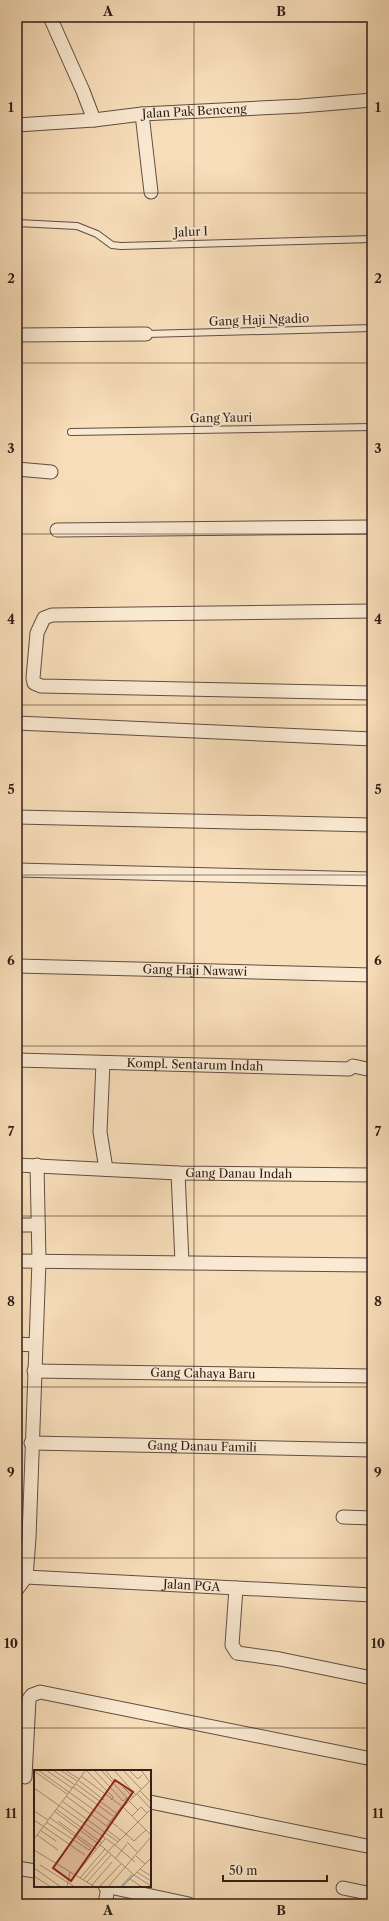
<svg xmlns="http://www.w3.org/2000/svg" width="389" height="1921" font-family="'Libre Caslon Text',serif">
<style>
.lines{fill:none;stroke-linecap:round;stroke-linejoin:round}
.lane-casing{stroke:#614e40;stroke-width:8}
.street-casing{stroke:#614e40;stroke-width:15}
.lane{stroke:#faead2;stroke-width:6}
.street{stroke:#faead2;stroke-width:13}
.grid{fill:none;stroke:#2f1e17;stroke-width:1;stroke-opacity:0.55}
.labels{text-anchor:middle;stroke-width:4;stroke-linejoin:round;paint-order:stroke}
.street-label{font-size:12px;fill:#2f1e17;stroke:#faead2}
.inset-river{fill:none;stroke:#a1bab9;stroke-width:2}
.inset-road{fill:none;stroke:#a89179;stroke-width:1}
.view{fill:#8f2418;fill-opacity:0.15;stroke:#8f2418;stroke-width:2}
.inset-edge{fill:none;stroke:#2f1e17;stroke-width:2}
.neatline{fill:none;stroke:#2f1e17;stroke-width:1.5}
.grid-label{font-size:13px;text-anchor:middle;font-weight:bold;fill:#2f1e17}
</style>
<rect width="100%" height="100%" fill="#f8deba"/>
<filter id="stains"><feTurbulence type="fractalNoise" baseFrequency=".005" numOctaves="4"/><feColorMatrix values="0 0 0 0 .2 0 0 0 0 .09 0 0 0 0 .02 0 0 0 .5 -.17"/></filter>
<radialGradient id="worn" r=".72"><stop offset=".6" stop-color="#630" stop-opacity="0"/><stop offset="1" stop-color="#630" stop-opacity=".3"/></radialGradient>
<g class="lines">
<defs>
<g id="lane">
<polyline points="17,223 77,226 97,234 112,245 121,246 372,239"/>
<polyline points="146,334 372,328"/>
<polyline points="71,432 372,427"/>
</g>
<g id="street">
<polyline points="50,17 83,91 94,120"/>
<polyline points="142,114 151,192"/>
<path id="s1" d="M17 125 94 120 142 114 301 106 372 100"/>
<polyline points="17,335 146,334"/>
<polyline points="17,469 51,472"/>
<polyline points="57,530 372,527"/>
<polyline points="372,611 52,615 44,618 37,633 33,678 34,683 41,686 372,693"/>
<polyline points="17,723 372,739"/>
<polyline points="17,817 372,825"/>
<polyline points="17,870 372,879"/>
<path id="s2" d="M17 966 372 975"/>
<path id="s3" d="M17 1060 349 1069 353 1066 372 1070"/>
<polyline points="103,1063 100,1132 106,1169"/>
<path id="s4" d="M17 1165 178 1173 372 1175"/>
<polyline points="178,1173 182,1262"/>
<polyline points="17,1225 38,1225"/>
<polyline points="17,1261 372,1265"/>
<polyline points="17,1344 35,1345"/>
<path id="s5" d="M34 1371 372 1376"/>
<path id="s6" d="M31 1443 372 1450"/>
<polyline points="343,1517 372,1518"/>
<polyline points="26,1577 29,1538 39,1261 37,1165"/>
<polyline points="236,1588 232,1645 237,1653 280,1659 372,1678"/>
<path id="s7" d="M17 1589 26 1577 372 1595"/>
<polyline points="25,1777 29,1699 32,1695 40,1692 372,1759"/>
<polyline points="150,1802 372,1847"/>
<polyline points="17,1868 35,1871"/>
<polyline points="105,1886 189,1904"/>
<polyline points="343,1888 372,1894"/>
<polyline points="105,1904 108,1887"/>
</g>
</defs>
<use href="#lane" class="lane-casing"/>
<use href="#street" class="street-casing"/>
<use href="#lane" class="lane"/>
<use href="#street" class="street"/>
</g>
<path class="grid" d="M194 17V1904M17 193H372M17 363H372M17 534H372M17 705H372M17 875H372M17 1046H372M17 1216H372M17 1387H372M17 1558H372M17 1728H372"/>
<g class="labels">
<g class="street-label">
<text dy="4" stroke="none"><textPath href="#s1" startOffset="178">Jalan Pak Benceng</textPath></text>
<text transform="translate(191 232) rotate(-2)" y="4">Jalur I</text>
<text transform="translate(259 320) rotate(-2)" y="4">Gang Haji Ngadio</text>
<text transform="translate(221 418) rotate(-1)" y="4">Gang Yauri</text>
<text dy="4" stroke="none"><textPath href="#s2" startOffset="178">Gang Haji Nawawi</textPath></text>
<text dy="4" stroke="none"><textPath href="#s3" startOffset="178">Kompl. Sentarum Indah</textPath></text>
<text dy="4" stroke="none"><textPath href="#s4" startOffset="222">Gang Danau Indah</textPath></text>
<text dy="4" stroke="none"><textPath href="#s5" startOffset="169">Gang Cahaya Baru</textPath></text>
<text dy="4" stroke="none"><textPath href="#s6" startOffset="171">Gang Danau Famili</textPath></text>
<text dy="4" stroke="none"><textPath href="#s7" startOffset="181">Jalan PGA</textPath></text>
</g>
</g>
<g transform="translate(34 1770)">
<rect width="117" height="117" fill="#f8deba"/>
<path class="inset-river" d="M87 117 98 105"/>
<path class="inset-road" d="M4 0 84 57M12 0 38 18M19 0 41 15M26 0 43 11M31 0 45 9M52 0 79 27 77 30M60 0 89 31 93 28M67 0 96 31M71 0 82 13M80 0 102 25M89 0 107 19M95 0 104 9 108 5M107 0 115 11M0 1 33 24M47 6 89 37 117 65M44 10 70 30M42 14 82 43M39 17 79 46M89 17 99 27M0 18 81 75 117 39M106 21 117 32M103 24 117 39M32 26 74 57 73 60 86 70M28 31 84 72M95 31 104 40M89 37 117 10M22 39 68 73M0 41 14 50M20 41 70 78 100 105 117 116M98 46 107 37 113 43M15 47 57 78 55 80M0 50 51 85M24 51 62 79M12 52 55 80M73 56 87 37M85 58 100 71 112 60M6 60 22 71M3 65 24 80M0 69 52 0M93 72 104 83M81 75 101 92M0 80 61 117M102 86 111 94M81 89 93 74M6 95 41 117M0 98 27 117M106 99 117 106M103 102 117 111M41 105 71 69M0 106 17 117M46 108 71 79M96 109 108 117M49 110 80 75M53 112 77 85M58 115 78 92M33 117 36 102M65 117 87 94M74 117 117 67M88 117 117 88"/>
<path class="view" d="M81 10 99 22 37 111 19 98Z"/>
<rect width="117" height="117" class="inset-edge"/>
</g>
<rect width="389" height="1921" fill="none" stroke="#f8deba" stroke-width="44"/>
<path d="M223 1875v6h104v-6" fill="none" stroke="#2f1e17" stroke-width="2"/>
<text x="229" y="1875" font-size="12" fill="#2f1e17" stroke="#faead2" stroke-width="3" paint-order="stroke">50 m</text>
<rect x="22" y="22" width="345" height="1877" class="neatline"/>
<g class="grid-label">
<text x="108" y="16">A</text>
<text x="281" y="16">B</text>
<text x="11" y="112">1</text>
<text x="378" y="112">1</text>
<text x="11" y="283">2</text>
<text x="378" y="283">2</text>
<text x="11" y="453">3</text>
<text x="378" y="453">3</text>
<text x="11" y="624">4</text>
<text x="378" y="624">4</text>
<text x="11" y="794">5</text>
<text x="378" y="794">5</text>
<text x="11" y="965">6</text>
<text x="378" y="965">6</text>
<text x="11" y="1136">7</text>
<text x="378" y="1136">7</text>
<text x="11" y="1306">8</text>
<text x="378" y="1306">8</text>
<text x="11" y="1477">9</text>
<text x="378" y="1477">9</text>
<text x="11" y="1648">10</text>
<text x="378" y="1648">10</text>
<text x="11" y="1818">11</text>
<text x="378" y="1818">11</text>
<text x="108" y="1915">A</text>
<text x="281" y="1915">B</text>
</g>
<rect width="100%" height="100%" filter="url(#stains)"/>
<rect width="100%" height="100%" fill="url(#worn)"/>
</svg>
